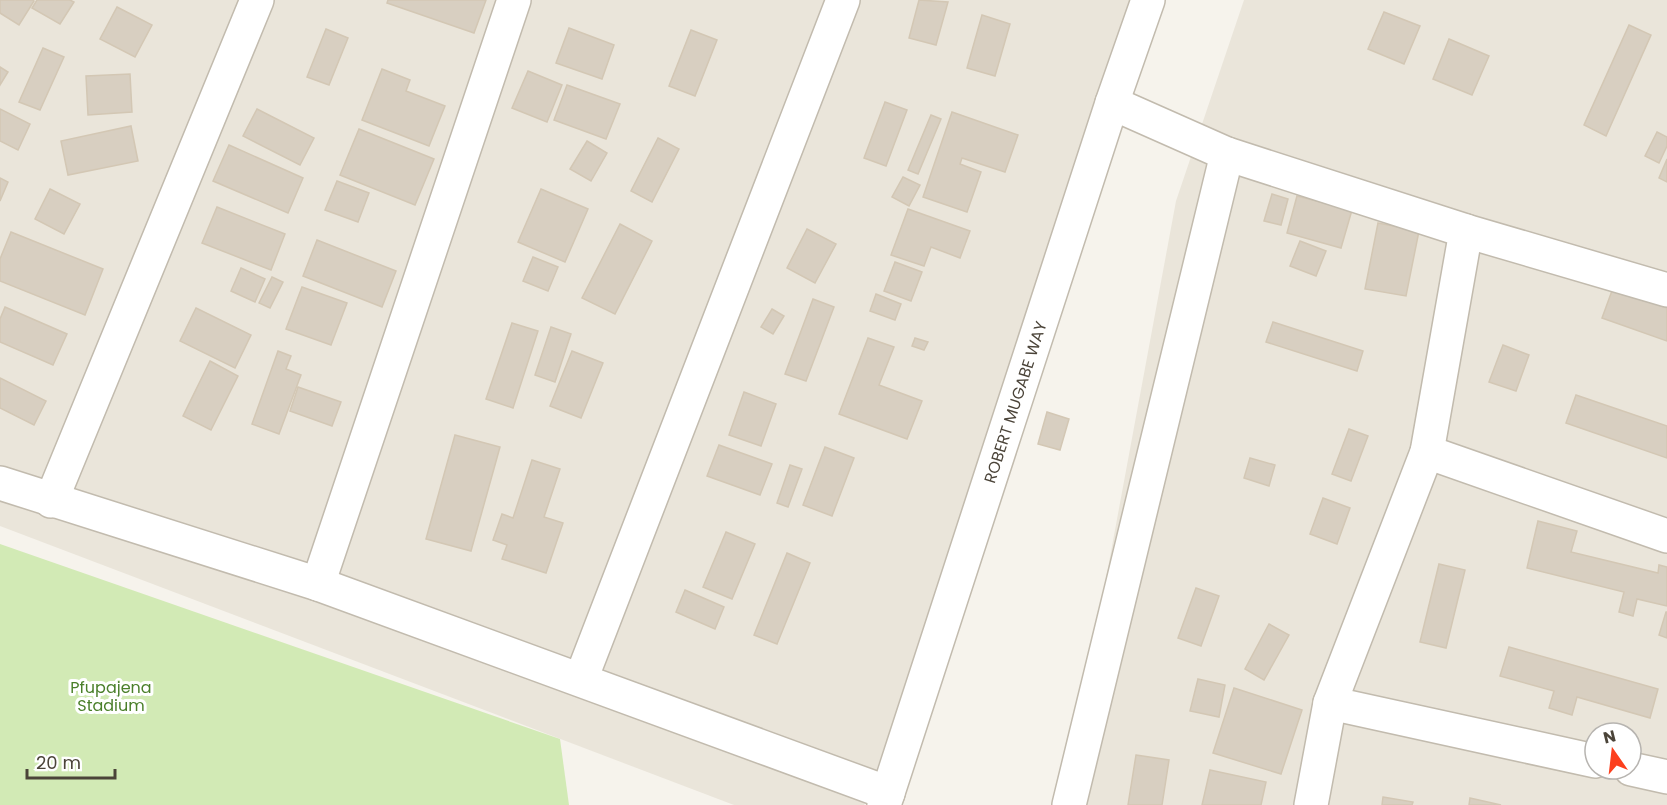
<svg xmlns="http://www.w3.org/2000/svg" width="1667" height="805" font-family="Poppins,sans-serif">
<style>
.residential{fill:#eae5da;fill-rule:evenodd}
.green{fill:#d2eab5}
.building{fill:#d8cfc1;stroke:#d3c7b4;stroke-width:1.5}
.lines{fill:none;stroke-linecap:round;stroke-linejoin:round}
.minor-casing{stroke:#c2bbae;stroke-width:36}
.minor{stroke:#fff;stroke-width:33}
.labels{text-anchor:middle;stroke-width:6;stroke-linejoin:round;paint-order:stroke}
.street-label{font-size:16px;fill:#4b4439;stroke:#fff}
.park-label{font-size:16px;fill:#4a7f2a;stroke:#fff}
</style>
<rect width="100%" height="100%" fill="#f6f3ec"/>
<g class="residential">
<polygon points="0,0 1148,0 864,805 734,805 0,526"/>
<path d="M1244 0H1667V805H1064L1176 201ZM1595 733H1631V769H1595Z"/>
</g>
<polygon class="green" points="0,544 560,739 569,805 0,805"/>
<g class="building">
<polygon points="0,0 33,0 34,1 19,25 0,13"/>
<polygon points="37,0 70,0 74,2 60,24 32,8"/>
<polygon points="388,0 486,0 474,33 387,3"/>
<polygon points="919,0 948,2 936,45 909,38"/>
<polygon points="117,7 152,25 135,57 100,39"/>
<polygon points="1384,12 1420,26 1404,64 1368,49"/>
<polygon points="982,15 1010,24 995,76 967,68"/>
<polygon points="1629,25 1651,35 1606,136 1584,125"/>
<polygon points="569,28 614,45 602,79 556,63"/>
<polygon points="326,29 348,38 329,85 307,77"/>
<polygon points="691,30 717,40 695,96 669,86"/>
<polygon points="1449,39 1489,56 1472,95 1433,79"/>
<polygon points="43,48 64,57 40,110 19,102"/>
<polygon points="0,67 8,72 0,85"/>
<polygon points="382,69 410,80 406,91 445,106 429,146 362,120"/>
<polygon points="528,71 562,85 547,122 512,108"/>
<polygon points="130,74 132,112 88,115 86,76"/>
<polygon points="567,85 620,104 606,139 554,120"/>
<polygon points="885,102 907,110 886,166 864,158"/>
<polygon points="0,109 30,124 18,150 0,141"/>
<polygon points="257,109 314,138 300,165 243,136"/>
<polygon points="952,112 1018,135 1005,172 962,158 960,164 981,172 967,212 923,197"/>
<polygon points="931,115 941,119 918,174 908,170"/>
<polygon points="131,126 138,161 68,175 61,141"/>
<polygon points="359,129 434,159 415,205 340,175"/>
<polygon points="1657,132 1667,137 1667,146 1659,163 1645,156"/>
<polygon points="658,138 679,149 652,202 631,191"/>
<polygon points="587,141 607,153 591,181 570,169"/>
<polygon points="229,145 303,178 288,213 213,181"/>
<polygon points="1667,159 1667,182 1659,178"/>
<polygon points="903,177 920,185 909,206 892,197"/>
<polygon points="0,178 8,182 0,201"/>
<polygon points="337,181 369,193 358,222 325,210"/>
<polygon points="50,189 80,204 64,234 35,219"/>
<polygon points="541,189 588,209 565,262 518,242"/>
<polygon points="1272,194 1288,199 1281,225 1264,221"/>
<polygon points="1297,196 1352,210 1341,248 1287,233"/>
<polygon points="217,207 285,234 271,270 202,243"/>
<polygon points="908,209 970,231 960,258 931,247 924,266 891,255"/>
<polygon points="1378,223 1419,231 1406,296 1365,289"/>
<polygon points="620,224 652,241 615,314 582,298"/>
<polygon points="807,229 836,244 815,283 787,268"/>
<polygon points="11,232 103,269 85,315 0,281 0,259"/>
<polygon points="317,240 396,271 382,307 303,276"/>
<polygon points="1300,241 1326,251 1316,276 1290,266"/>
<polygon points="533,257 558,267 548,291 523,281"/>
<polygon points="895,262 922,272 911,301 884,291"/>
<polygon points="241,268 265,279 255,302 231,291"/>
<polygon points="272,277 283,282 270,308 259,303"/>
<polygon points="302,287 347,303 331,345 286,329"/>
<polygon points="1613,288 1667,308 1667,341 1602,318"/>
<polygon points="876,294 901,304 895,320 870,311"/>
<polygon points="813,299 834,307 806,381 785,374"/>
<polygon points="5,307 67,334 53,365 0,342 0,319"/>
<polygon points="196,308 251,335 235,368 180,341"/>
<polygon points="772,309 784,316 773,334 761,327"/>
<polygon points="1273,322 1363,351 1357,371 1266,342"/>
<polygon points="512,323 538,331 513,408 486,399"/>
<polygon points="551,327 571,334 555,382 535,375"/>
<polygon points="868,338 894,347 879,385 922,401 907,439 839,414"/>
<polygon points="915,338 928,342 924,350 912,346"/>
<polygon points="1503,345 1529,355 1516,391 1489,382"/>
<polygon points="278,351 291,356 286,369 301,375 279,434 252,424"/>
<polygon points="572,351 603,363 581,418 550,406"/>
<polygon points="210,361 238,376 211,430 183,416"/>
<polygon points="0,378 46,401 34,425 0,408"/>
<polygon points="298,387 341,402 332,426 290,411"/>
<polygon points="744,392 776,404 761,446 729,435"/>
<polygon points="1576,395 1667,426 1667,458 1566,423"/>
<polygon points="1047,412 1069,419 1060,450 1038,444"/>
<polygon points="1349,429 1368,436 1351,481 1332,474"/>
<polygon points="455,435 500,447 471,551 426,539"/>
<polygon points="719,445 772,464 760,495 707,476"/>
<polygon points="825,447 854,458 832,516 803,505"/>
<polygon points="1250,458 1275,465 1269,486 1244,478"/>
<polygon points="532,460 560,469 544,517 563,523 546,573 502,559 507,545 493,540 502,514 513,518"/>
<polygon points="790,465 802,469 788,507 777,503"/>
<polygon points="1323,498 1350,508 1337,544 1310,534"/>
<polygon points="1538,521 1577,531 1571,552 1658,573 1659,565 1667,567 1667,606 1637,599 1633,616 1619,612 1624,592 1527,568"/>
<polygon points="726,532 755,544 732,599 703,587"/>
<polygon points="787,553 810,563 777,644 754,635"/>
<polygon points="1439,564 1465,570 1446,648 1420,642"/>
<polygon points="1196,588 1219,596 1201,646 1178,638"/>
<polygon points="685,590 724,607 715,629 676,612"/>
<polygon points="1666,612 1667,612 1667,638 1659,635"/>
<polygon points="1269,624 1289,635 1264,680 1245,669"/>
<polygon points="1509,647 1658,689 1650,718 1577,697 1572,715 1549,708 1554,691 1500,676"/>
<polygon points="1198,679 1225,685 1219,717 1190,711"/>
<polygon points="1234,688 1302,710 1281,774 1213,753"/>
<polygon points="1136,755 1169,760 1162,805 1128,805"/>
<polygon points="1210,770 1266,782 1261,805 1202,805"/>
<polygon points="1383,797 1413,802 1412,805 1382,805"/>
<polygon points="1470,798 1501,805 1469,805"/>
</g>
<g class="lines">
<defs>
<g id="minor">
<polyline points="1112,103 1227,154 1466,231 1667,290"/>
<polyline points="1427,452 1667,536"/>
<polyline points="0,483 318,584 888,793"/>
<polyline points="51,501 257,0"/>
<polyline points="318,584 514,0"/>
<polyline points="581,679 843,0"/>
<polyline points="1330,703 1595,761"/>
<polyline points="1631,769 1667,777"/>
<polyline points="884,805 1112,103 1148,0"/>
<polyline points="1069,805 1227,154"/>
<polyline points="1311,805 1330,703 1427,452 1466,231"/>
</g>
</defs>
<use href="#minor" class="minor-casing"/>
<use href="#minor" class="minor"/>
</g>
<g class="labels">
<g class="street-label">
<text transform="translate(1015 402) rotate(-72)" y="6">ROBERT MUGABE WAY</text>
</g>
<g class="park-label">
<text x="111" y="693">Pfupajena<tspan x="111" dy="18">Stadium</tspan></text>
</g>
</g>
<g transform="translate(1613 751) rotate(346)"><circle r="28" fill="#ffffff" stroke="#b7b4b0" stroke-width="1.5"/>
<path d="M0-4.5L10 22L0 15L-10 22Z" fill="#fc3f1d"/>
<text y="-9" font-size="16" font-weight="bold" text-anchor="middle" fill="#4b4439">N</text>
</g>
<path d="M27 769v9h88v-9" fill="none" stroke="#4b4439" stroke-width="3"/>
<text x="36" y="769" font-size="18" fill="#4b4439" stroke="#ffffff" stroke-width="4.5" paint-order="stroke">20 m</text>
</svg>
